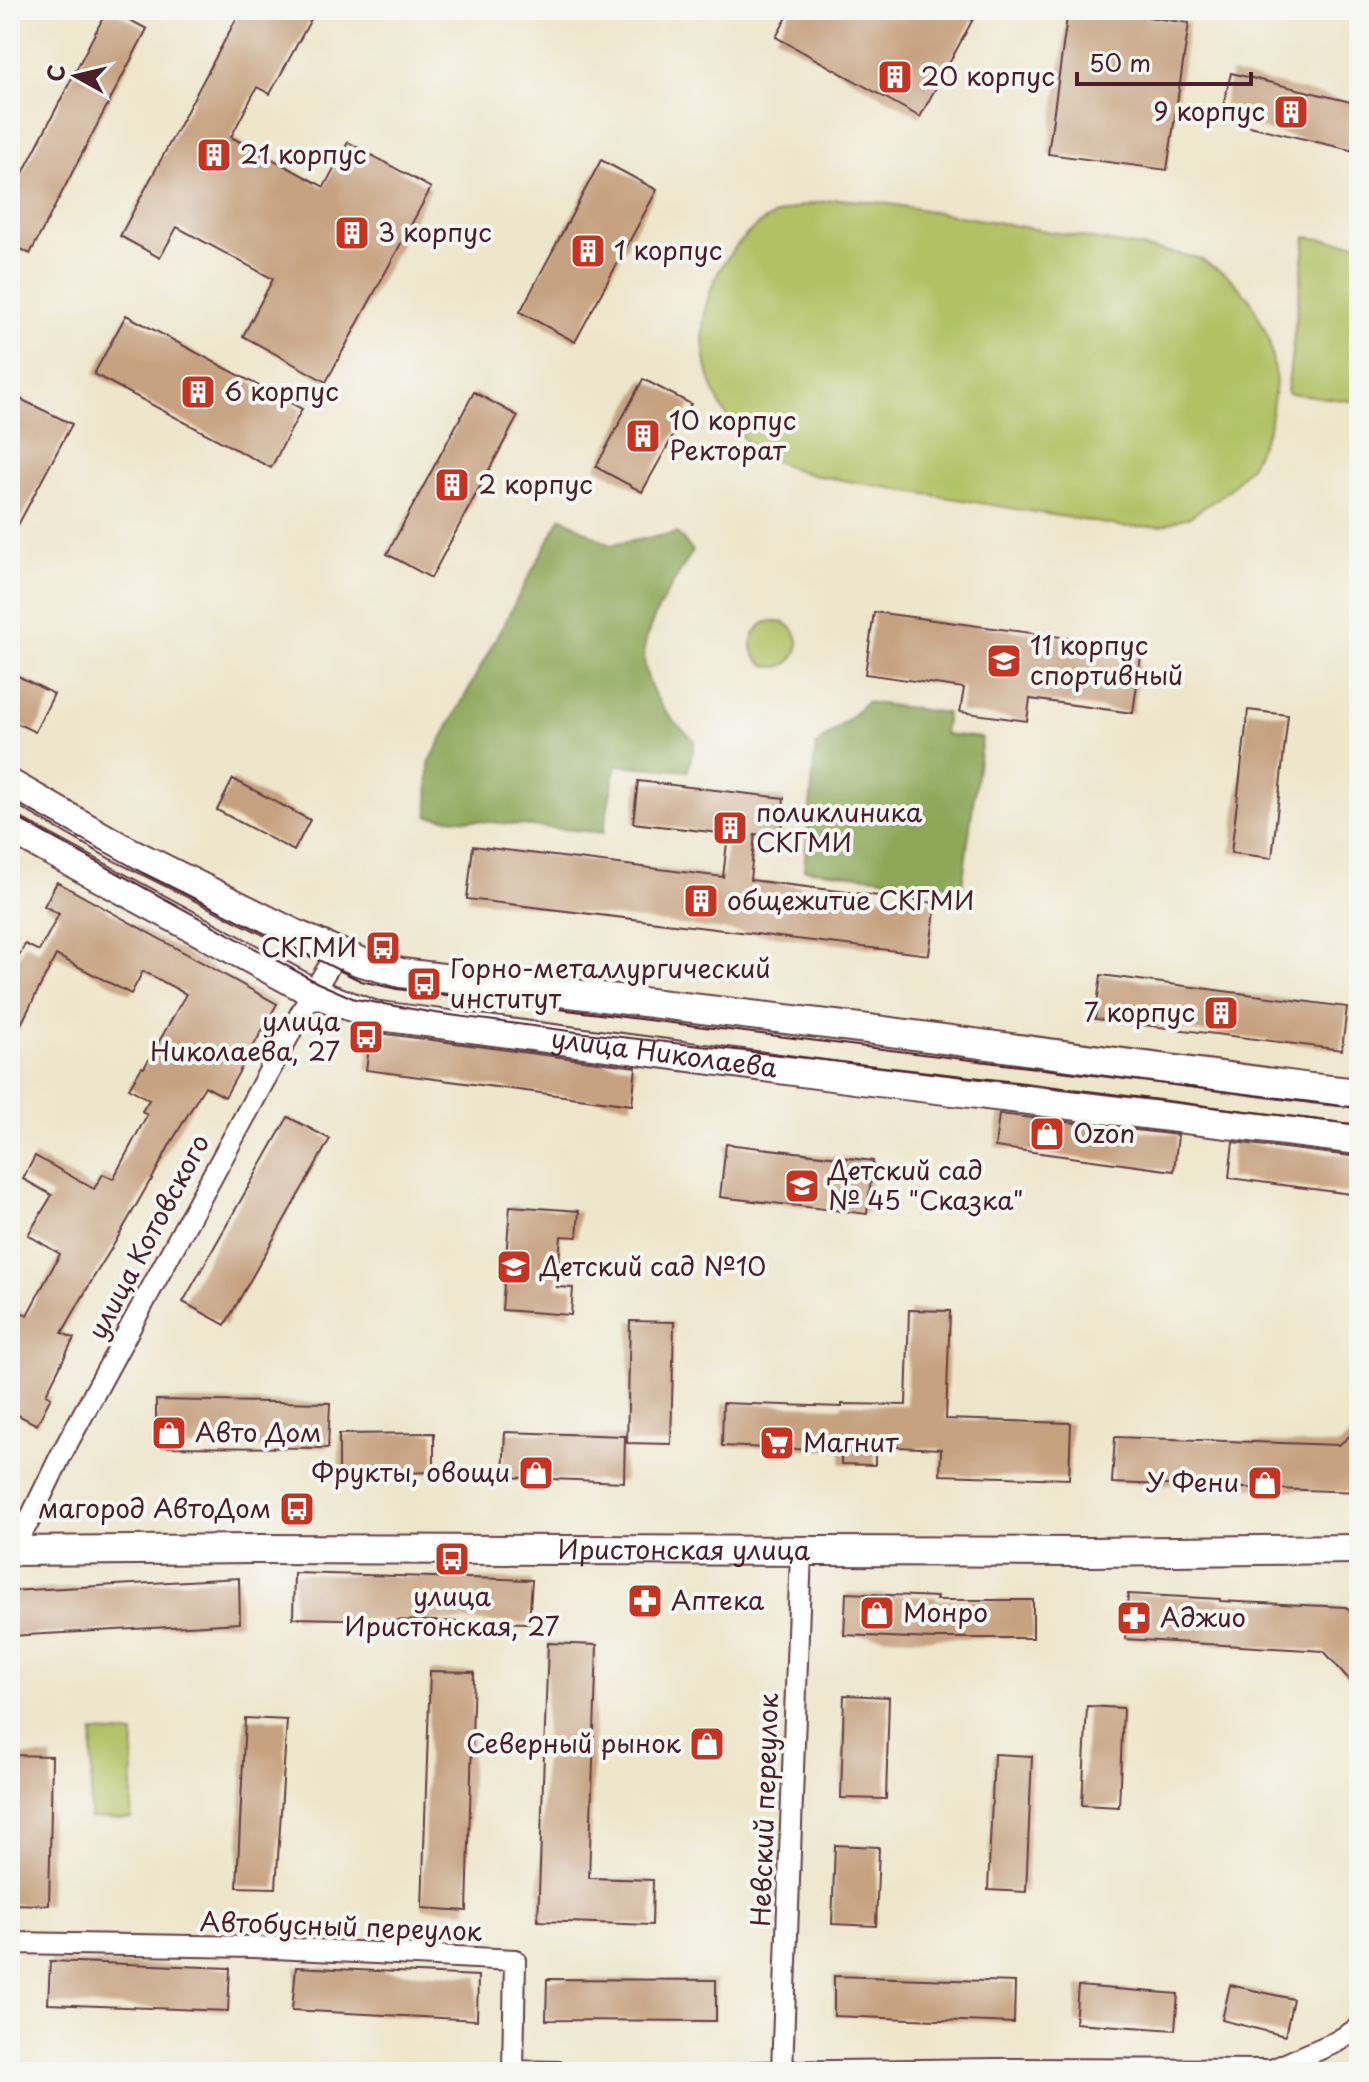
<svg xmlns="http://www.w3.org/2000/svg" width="1369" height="2082" font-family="'Playpen Sans',sans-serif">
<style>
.green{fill:#b1c163;stroke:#7e7047;stroke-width:2}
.forest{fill:#8ca759;stroke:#6b6342;stroke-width:2}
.building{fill:#c6a280}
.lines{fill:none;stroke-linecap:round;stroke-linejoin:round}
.street-casing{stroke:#633d43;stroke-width:24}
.secondary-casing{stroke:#633d43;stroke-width:32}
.street{stroke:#fff;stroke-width:20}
.secondary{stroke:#fff;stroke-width:28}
.tram{stroke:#4a1f2b;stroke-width:2}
.labels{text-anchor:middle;stroke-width:8;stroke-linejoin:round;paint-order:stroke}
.poi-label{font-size:26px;fill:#4a1f2b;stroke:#f6f6f2;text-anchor:start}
.street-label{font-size:26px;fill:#4a1f2b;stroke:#f6f6f2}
</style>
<rect width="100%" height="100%" fill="#f6f6f2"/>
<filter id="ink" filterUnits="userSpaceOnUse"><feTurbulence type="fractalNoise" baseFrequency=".0125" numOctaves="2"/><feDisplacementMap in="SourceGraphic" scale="16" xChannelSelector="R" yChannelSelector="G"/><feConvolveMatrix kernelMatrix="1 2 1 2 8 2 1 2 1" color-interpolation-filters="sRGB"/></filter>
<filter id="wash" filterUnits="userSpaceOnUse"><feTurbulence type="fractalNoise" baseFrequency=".006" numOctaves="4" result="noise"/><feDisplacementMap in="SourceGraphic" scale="32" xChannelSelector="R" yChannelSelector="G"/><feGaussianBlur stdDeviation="1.8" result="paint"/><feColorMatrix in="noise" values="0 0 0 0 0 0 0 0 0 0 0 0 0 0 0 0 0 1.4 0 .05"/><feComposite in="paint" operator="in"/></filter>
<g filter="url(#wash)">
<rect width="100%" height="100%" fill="#eee6cb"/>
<g class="green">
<path d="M838 199 884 203 1163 251 1198 258 1227 275 1250 299 1269 339 1276 382 1269 428 1251 465 1228 491 1191 516 1161 526 1124 527 812 475C789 467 765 460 747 442 699 393 687 313 728 257 739 241 755 225 773 216 794 206 816 203 838 199Z"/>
<polygon points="1306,237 1359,244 1359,402 1287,393"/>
<circle cx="775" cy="644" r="23"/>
<polygon points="93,1732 134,1734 131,1819 90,1818"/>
</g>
<g class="forest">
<path d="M561 517 610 545 677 533 693 551C677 577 646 622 644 652 643 688 668 720 695 740L688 771 616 765 603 833 428 816 429 763Z"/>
<polygon points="866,702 947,713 944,734 982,738 962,887 804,869 816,745 850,718"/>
</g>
<g id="blocks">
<g class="building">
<polygon points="107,10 111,10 147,29 30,254 10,243 10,198"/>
<polygon points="241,10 316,10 270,94 257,87 231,137 324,187 348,142 431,188 326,382 243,336 273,279 177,227 160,258 120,236"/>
<polygon points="791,10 978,10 920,117 776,37"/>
<polygon points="1068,10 1098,10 1189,23 1167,170 1048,154"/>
<polygon points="1231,73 1359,104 1359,152 1220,119"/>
<polygon points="601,160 657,190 575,342 520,312"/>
<polygon points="126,315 302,409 271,468 94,374"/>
<polygon points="643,379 691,404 642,492 596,467"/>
<polygon points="474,392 518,416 431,578 387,554"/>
<polygon points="10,394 72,424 10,540"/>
<polygon points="874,612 1142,648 1133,713 1030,699 1027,721 960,712 964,688 865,674"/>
<polygon points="10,672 54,694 35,732 10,720"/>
<polygon points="1248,710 1288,715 1272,858 1231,853"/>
<polygon points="233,779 310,820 294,851 217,810"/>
<polygon points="638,781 784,798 780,837 755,834 750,880 936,903 929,955 467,899 473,846 723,877 728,834 633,823"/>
<polygon points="57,882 277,1004 225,1097 205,1086 169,1146 151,1181 150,1181 113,1246 95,1275 62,1333 74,1338 46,1394 51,1397 37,1425 10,1411 10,1307 27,1315 60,1254 28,1235 52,1195 23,1179 35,1156 94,1189 103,1174 113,1179 147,1115 142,1111 149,1100 129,1088 142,1067 144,1068 186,994 143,971 131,994 56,955 10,1046 10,974 25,944 39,951 59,914 44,906"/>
<polygon points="1101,975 1347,1007 1342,1050 1095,1019"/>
<polygon points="371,1032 636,1067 632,1105 366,1070"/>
<polygon points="999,1114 1178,1135 1174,1171 995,1147"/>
<polygon points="288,1117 330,1139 225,1325 183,1302"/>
<polygon points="1233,1142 1359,1157 1359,1195 1229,1178"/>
<polygon points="726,1144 873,1161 867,1214 720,1197"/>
<polygon points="510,1206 579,1211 577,1237 561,1236 557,1287 573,1288 571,1315 502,1310"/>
<polygon points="909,1310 950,1311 946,1419 1071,1423 1069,1479 940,1475 941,1449 875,1446 875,1465 841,1464 841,1451 722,1446 723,1403 842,1407 842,1404 906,1405"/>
<polygon points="630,1321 674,1322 671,1444 627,1443"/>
<polygon points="156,1400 330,1403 328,1448 156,1447"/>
<polygon points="1359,1428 1359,1492 1112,1483 1115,1437 1339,1445"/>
<polygon points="505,1432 625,1436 624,1482 503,1477"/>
<polygon points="434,1433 434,1472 339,1475 339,1434"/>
<polygon points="294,1573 532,1580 529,1623 293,1618"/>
<polygon points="239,1578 240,1623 10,1636 10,1591"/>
<polygon points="846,1593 937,1597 936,1600 1033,1600 1033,1638 935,1638 934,1639 844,1635"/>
<polygon points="1128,1594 1220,1599 1220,1601 1346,1607 1359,1622 1359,1691 1324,1651 1125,1639"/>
<polygon points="548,1643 597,1645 589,1878 653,1880 652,1925 538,1921"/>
<polygon points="430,1671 474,1672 467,1911 422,1908"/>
<polygon points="844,1695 889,1697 886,1799 841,1798"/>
<polygon points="1087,1706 1123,1708 1119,1807 1082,1805"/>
<polygon points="245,1718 287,1720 276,1888 237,1887"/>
<polygon points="994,1754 1032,1756 1026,1892 988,1890"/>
<polygon points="10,1755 52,1756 49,1905 10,1904"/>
<polygon points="835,1845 879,1847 876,1926 832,1924"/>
<polygon points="50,1961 230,1968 228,2011 48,2004"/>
<polygon points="296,1967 478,1976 477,2020 292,2010"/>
<polygon points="834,1976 1015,1982 1014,2023 834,2016"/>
<polygon points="547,1979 716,1980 716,2021 546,2020"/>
<polygon points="1230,1985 1293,1999 1285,2036 1222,2020"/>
<polygon points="1078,1986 1178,1994 1175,2030 1075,2023"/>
</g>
</g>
</g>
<g filter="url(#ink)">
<use href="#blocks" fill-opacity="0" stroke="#633d43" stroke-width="2"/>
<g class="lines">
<defs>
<g id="street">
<polyline points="10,1550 29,1521 62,1453 308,1000 338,952"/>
<polyline points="10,1943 255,1947 515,1960 513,2071 558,2072"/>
<polyline points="782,2071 801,1552"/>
<polyline points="754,2072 1002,2069 1272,2070 1336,2042 1359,2028"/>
</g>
<g id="secondary">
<polyline points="10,784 118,846 293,933 358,961 401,973 868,1029 1311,1088 1359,1093"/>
<path id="s1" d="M10 829 312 992 373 1015 862 1080 1359 1140"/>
<path id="s2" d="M10 1551 258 1549 1090 1552 1359 1549"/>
</g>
</defs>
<use href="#street" class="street-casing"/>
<use href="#secondary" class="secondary-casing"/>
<use href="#street" class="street"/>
<use href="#secondary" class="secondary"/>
<g class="tram">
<polyline points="10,799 143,873 361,981 397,989 1359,1108"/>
<polyline points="10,814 318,983 355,999 435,1013 577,1032 1016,1082 1359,1125"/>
</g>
</g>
</g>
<defs>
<symbol id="building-square" viewBox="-11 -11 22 22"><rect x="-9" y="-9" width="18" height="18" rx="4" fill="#c8321e" stroke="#f6f6f2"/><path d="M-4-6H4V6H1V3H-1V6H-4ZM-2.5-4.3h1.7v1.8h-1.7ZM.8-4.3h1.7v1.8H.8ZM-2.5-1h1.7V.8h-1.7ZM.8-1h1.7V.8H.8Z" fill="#fff"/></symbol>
<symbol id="university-square" viewBox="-11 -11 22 22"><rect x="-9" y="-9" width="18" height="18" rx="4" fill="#c8321e" stroke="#f6f6f2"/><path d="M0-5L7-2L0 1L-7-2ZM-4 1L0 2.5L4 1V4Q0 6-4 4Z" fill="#fff"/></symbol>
<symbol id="bus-square" viewBox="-11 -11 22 22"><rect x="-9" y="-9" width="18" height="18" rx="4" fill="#c8321e" stroke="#f6f6f2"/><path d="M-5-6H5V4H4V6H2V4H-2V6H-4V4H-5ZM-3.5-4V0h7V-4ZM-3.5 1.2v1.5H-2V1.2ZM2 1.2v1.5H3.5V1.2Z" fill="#fff"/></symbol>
<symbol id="shop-square" viewBox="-11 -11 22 22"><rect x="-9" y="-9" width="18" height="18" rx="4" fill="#c8321e" stroke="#f6f6f2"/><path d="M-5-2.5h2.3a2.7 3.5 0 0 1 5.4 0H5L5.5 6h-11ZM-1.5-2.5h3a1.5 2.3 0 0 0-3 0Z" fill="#fff"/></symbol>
<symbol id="school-square" viewBox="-11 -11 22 22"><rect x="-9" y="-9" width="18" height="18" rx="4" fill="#c8321e" stroke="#f6f6f2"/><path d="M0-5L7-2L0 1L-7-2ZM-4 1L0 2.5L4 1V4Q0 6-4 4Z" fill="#fff"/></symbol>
<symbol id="supermarket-square" viewBox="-11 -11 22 22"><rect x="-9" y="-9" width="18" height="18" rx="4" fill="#c8321e" stroke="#f6f6f2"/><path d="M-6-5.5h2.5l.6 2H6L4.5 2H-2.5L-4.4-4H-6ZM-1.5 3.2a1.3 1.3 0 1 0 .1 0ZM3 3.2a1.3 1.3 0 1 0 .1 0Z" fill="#fff"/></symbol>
<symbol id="pharmacy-square" viewBox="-11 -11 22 22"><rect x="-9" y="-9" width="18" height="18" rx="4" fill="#c8321e" stroke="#f6f6f2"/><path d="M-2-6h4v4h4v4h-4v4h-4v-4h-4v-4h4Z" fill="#fff"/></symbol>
</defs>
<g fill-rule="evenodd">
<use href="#building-square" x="875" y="57" width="40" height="40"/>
<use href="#building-square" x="1271" y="92" width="40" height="40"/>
<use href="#building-square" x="194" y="135" width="40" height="40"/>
<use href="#building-square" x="332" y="213" width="40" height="40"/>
<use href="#building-square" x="568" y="231" width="40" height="40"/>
<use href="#building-square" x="178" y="372" width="40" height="40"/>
<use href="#building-square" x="623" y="416" width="40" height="40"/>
<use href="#building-square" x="432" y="465" width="40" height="40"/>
<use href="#university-square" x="984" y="641" width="40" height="40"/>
<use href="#building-square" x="710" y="808" width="40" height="40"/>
<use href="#building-square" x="681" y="881" width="40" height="40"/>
<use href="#bus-square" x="363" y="928" width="40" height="40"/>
<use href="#bus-square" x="404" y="964" width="40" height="40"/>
<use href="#building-square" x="1201" y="993" width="40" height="40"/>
<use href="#bus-square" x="346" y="1017" width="40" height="40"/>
<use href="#shop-square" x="1027" y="1114" width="40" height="40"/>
<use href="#school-square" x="782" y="1166" width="40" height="40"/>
<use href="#school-square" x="494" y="1247" width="40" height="40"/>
<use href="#shop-square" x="149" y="1413" width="40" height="40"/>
<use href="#supermarket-square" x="757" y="1423" width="40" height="40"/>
<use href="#shop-square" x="516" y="1453" width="40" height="40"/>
<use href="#shop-square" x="1245" y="1463" width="40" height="40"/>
<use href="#bus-square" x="277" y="1489" width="40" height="40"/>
<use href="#bus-square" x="432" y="1539" width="40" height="40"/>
<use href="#pharmacy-square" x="625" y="1581" width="40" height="40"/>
<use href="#shop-square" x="857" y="1593" width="40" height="40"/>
<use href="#pharmacy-square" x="1114" y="1598" width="40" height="40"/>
<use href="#shop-square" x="687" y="1724" width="40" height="40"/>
</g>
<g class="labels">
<g class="poi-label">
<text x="921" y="86">20 корпус</text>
<text x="1265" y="121" text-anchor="end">9 корпус</text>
<text x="240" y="164">21 корпус</text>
<text x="378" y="242">3 корпус</text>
<text x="614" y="260">1 корпус</text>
<text x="224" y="401">6 корпус</text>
<text x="669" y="430">10 корпус<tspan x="669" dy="30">Ректорат</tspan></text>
<text x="478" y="494">2 корпус</text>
<text x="1030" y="655">11 корпус<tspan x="1030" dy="30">спортивный</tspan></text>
<text x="756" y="822">поликлиника<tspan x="756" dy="30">СКГМИ</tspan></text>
<text x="727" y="910">общежитие СКГМИ</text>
<text x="357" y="957" text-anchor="end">СКГМИ</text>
<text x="450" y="978">Горно-металлургический<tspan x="450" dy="30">институт</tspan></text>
<text x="1195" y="1022" text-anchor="end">7 корпус</text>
<text x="340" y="1031" text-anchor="end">улица<tspan x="340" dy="30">Николаева, 27</tspan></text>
<text x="1073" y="1143">Ozon</text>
<text x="828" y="1180">Детский сад<tspan x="828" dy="30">№ 45 "Сказка"</tspan></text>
<text x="540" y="1276">Детский сад №10</text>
<text x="195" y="1442">Авто Дом</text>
<text x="803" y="1452">Магнит</text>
<text x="510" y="1482" text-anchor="end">Фрукты, овощи</text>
<text x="1239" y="1492" text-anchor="end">У Фени</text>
<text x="271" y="1518" text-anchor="end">магород АвтоДом</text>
<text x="452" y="1606" text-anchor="middle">улица<tspan x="452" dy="30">Иристонская, 27</tspan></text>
<text x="671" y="1610">Аптека</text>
<text x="903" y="1622">Монро</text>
<text x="1160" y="1627">Аджио</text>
<text x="681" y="1753" text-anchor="end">Северный рынок</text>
</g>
<g class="street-label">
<text dy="9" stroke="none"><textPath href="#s1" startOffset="702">улица Николаева</textPath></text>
<text transform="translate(149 1237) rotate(-62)" y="9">улица Котовского</text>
<text dy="9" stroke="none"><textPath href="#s2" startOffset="674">Иристонская улица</textPath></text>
<text transform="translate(765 1810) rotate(-88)" y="9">Невский переулок</text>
<text transform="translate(341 1927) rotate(2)" y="9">Автобусный переулок</text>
</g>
</g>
<rect width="1369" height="2082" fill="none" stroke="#f6f6f2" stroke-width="40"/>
<g transform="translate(76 76) rotate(278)" stroke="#f6f6f2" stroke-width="6" paint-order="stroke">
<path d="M0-6L14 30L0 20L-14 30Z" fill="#4a1f2b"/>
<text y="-12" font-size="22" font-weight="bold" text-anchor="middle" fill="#4a1f2b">С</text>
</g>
<path d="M1077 72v12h174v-12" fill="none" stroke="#4a1f2b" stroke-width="4"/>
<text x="1089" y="72" font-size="24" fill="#4a1f2b" stroke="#f6f6f2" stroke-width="6" paint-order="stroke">50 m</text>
</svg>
